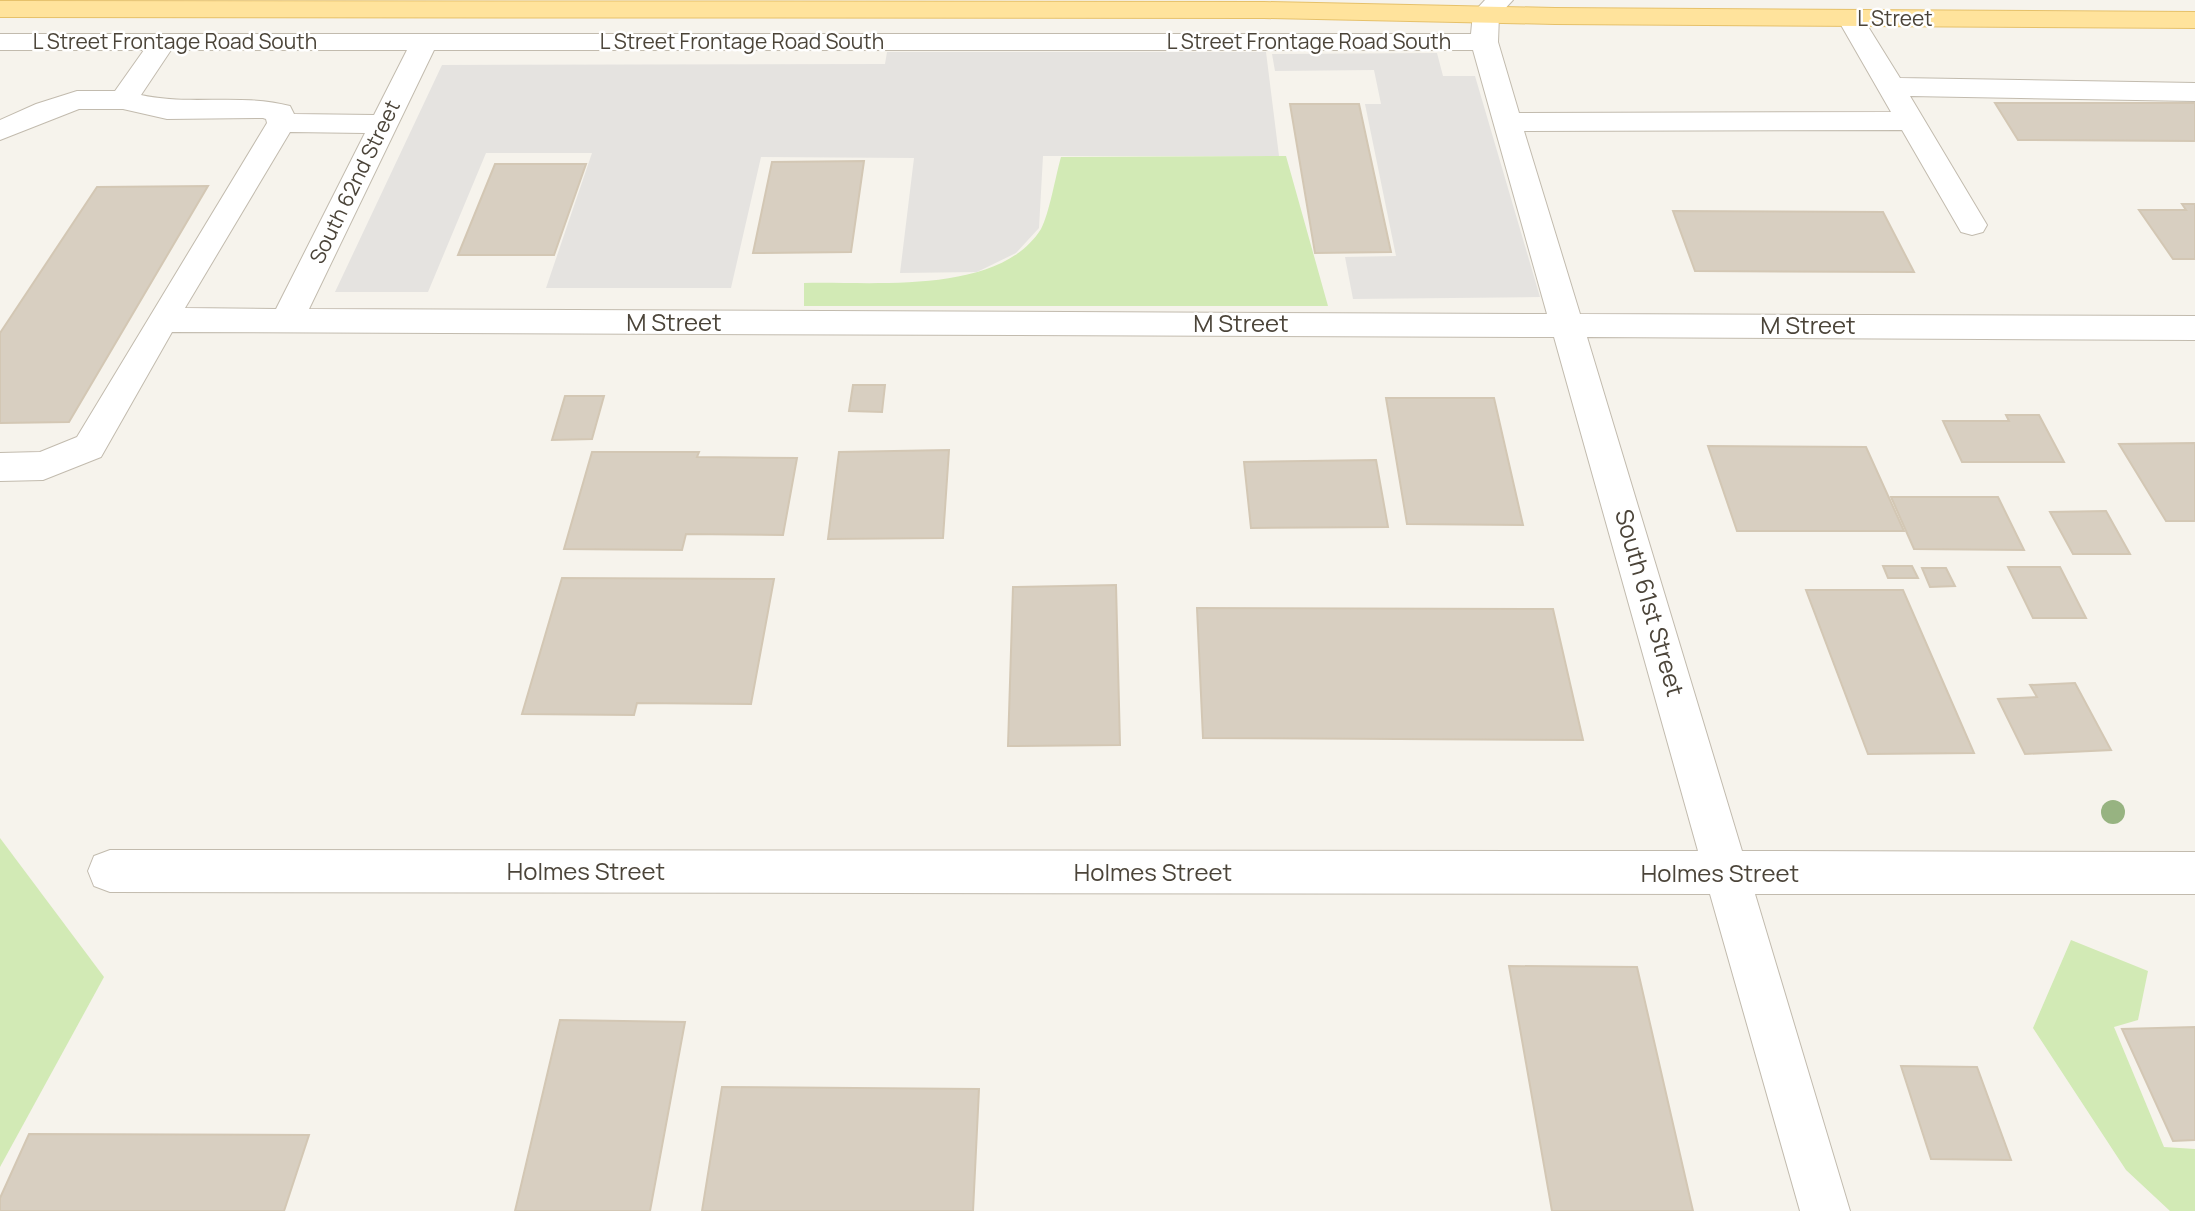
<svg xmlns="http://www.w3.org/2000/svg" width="2195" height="1211" font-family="Manrope,sans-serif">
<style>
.green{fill:#d2eab5}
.parking{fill:#e5e3e0}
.building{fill:#d8cfc1;stroke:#d3c7b4;stroke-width:2}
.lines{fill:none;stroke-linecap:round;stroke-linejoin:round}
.minor-casing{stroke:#c2bbae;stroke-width:2}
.major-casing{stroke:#e6c16a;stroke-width:2}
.minor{fill:#fff;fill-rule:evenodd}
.major{fill:#ffe39c;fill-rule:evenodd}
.tree{fill:#97b381}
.labels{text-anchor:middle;stroke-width:5;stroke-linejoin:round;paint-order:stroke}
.far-street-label{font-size:21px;fill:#4b4439;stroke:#fff}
.street-label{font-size:24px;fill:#4b4439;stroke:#fff}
</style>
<rect width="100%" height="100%" fill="#f6f3ec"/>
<g class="green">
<path d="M1286 156 1328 306H804V283C873 281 999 296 1041 229 1049 215 1056 174 1061 157Z"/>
<polygon points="0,838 104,977 0,1167"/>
<polygon points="2071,940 2148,971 2138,1020 2114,1027 2164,1147 2195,1149 2195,1211 2170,1211 2126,1170 2033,1028"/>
</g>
<g class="parking">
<polygon points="887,52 1266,52 1279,156 1043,156 1039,228 1016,253 977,272 900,273 914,158 761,157 731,288 546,288 592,153 486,153 428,292 335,292 442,65 885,64"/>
<polygon points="1437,53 1443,76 1475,76 1540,297 1353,299 1345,257 1396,256 1365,104 1381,104 1374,70 1275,71 1272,54"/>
</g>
<g class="building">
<polygon points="1995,103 2195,103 2195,141 2018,140"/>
<polygon points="1290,104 1359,104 1391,252 1315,253"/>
<polygon points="864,161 851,252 753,253 772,162"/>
<polygon points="495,164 586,164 554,255 458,255"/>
<polygon points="208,186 69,422 0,423 0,333 97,187"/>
<polygon points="2182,204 2195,204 2195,259 2173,259 2139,210 2186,210"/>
<polygon points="1673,211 1883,212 1914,272 1695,271"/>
<polygon points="853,385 885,385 882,412 849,411"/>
<polygon points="565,396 604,396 592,439 552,440"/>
<polygon points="1386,398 1494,398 1523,525 1407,524"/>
<polygon points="2006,415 2039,415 2064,462 1962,462 1943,421 2009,421"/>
<polygon points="2195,443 2195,521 2166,521 2119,444"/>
<polygon points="1708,446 1866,447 1904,531 1737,531"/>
<polygon points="949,450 943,538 828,539 839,452"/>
<polygon points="592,452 699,452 697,457 797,458 783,535 686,534 682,550 564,549"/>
<polygon points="1376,460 1388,527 1251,528 1244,462"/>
<polygon points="1891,497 1998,497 2024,550 1914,549"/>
<polygon points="2106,511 2130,554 2073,554 2050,512"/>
<polygon points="1883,566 1912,566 1918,578 1888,578"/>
<polygon points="2008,567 2060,567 2086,618 2033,618"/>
<polygon points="1922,568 1946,568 1955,586 1930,587"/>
<polygon points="562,578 774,579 751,704 637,703 634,715 522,714"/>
<polygon points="1116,585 1120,745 1008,746 1013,587"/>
<polygon points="1806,590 1903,590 1974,753 1868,754"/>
<polygon points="1197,608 1553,609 1583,740 1203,738"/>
<polygon points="2075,683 2111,750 2025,754 1998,699 2037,697 2030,685"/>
<polygon points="1509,966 1637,967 1693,1211 1552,1211"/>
<polygon points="560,1020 685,1022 650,1211 515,1211"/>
<polygon points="2195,1027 2195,1140 2173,1141 2122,1029"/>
<polygon points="1901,1066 1977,1067 2011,1160 1931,1159"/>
<polygon points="722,1087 979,1089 973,1211 702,1211"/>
<polygon points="29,1134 309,1135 284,1211 0,1211 0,1198"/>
</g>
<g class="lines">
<defs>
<path id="minor" d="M1485 0H1513L1499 15 1498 42 1519 113 1891 112 1837 18 1841 12 1850 10 1859 12 1900 78 2195 83V101L1910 96 1987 225 1983 232 1972 235 1961 232 1902 130 1524 131 1580 314 2195 316V340L1587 337 1742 851 2195 852V894H1755L1850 1211H1800L1710 894 110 892 94 886 88 871 94 856 110 850 1698 851 1554 337 172 332 101 457 43 480 0 481V453L40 452 77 437 267 123 266 119 263 118 167 119 123 109H79L0 140V120L36 104 77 91H115L144 50H0V34H1471L1473 13ZM171 50H407L374 115 294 114 290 106C241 93 190 106 141 95ZM434 50H1473L1547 314 309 309ZM290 132 365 133 276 309 185 308Z"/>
<polygon id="major" points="0,1 1264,2 1555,8 2195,12 2195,28 1555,24 1264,18 0,17"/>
</defs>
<use href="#minor" class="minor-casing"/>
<use href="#major" class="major-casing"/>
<use href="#minor" class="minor"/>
<use href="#major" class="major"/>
</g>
<circle class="tree" cx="2113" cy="812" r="12"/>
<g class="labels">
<g class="far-street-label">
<text x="1895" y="26">L Street</text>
<text x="175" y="49">L Street Frontage Road South</text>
<text x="742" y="49">L Street Frontage Road South</text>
<text x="1309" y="49">L Street Frontage Road South</text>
<text transform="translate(355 182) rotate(-64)" y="7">South 62nd Street</text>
</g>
<g class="street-label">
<text x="674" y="331">M Street</text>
<text x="1241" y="332">M Street</text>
<text x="1808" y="334">M Street</text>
<text transform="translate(1649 603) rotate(74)" y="8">South 61st Street</text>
<text x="586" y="880">Holmes Street</text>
<text x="1153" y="881">Holmes Street</text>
<text x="1720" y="882">Holmes Street</text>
</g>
</g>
</svg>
